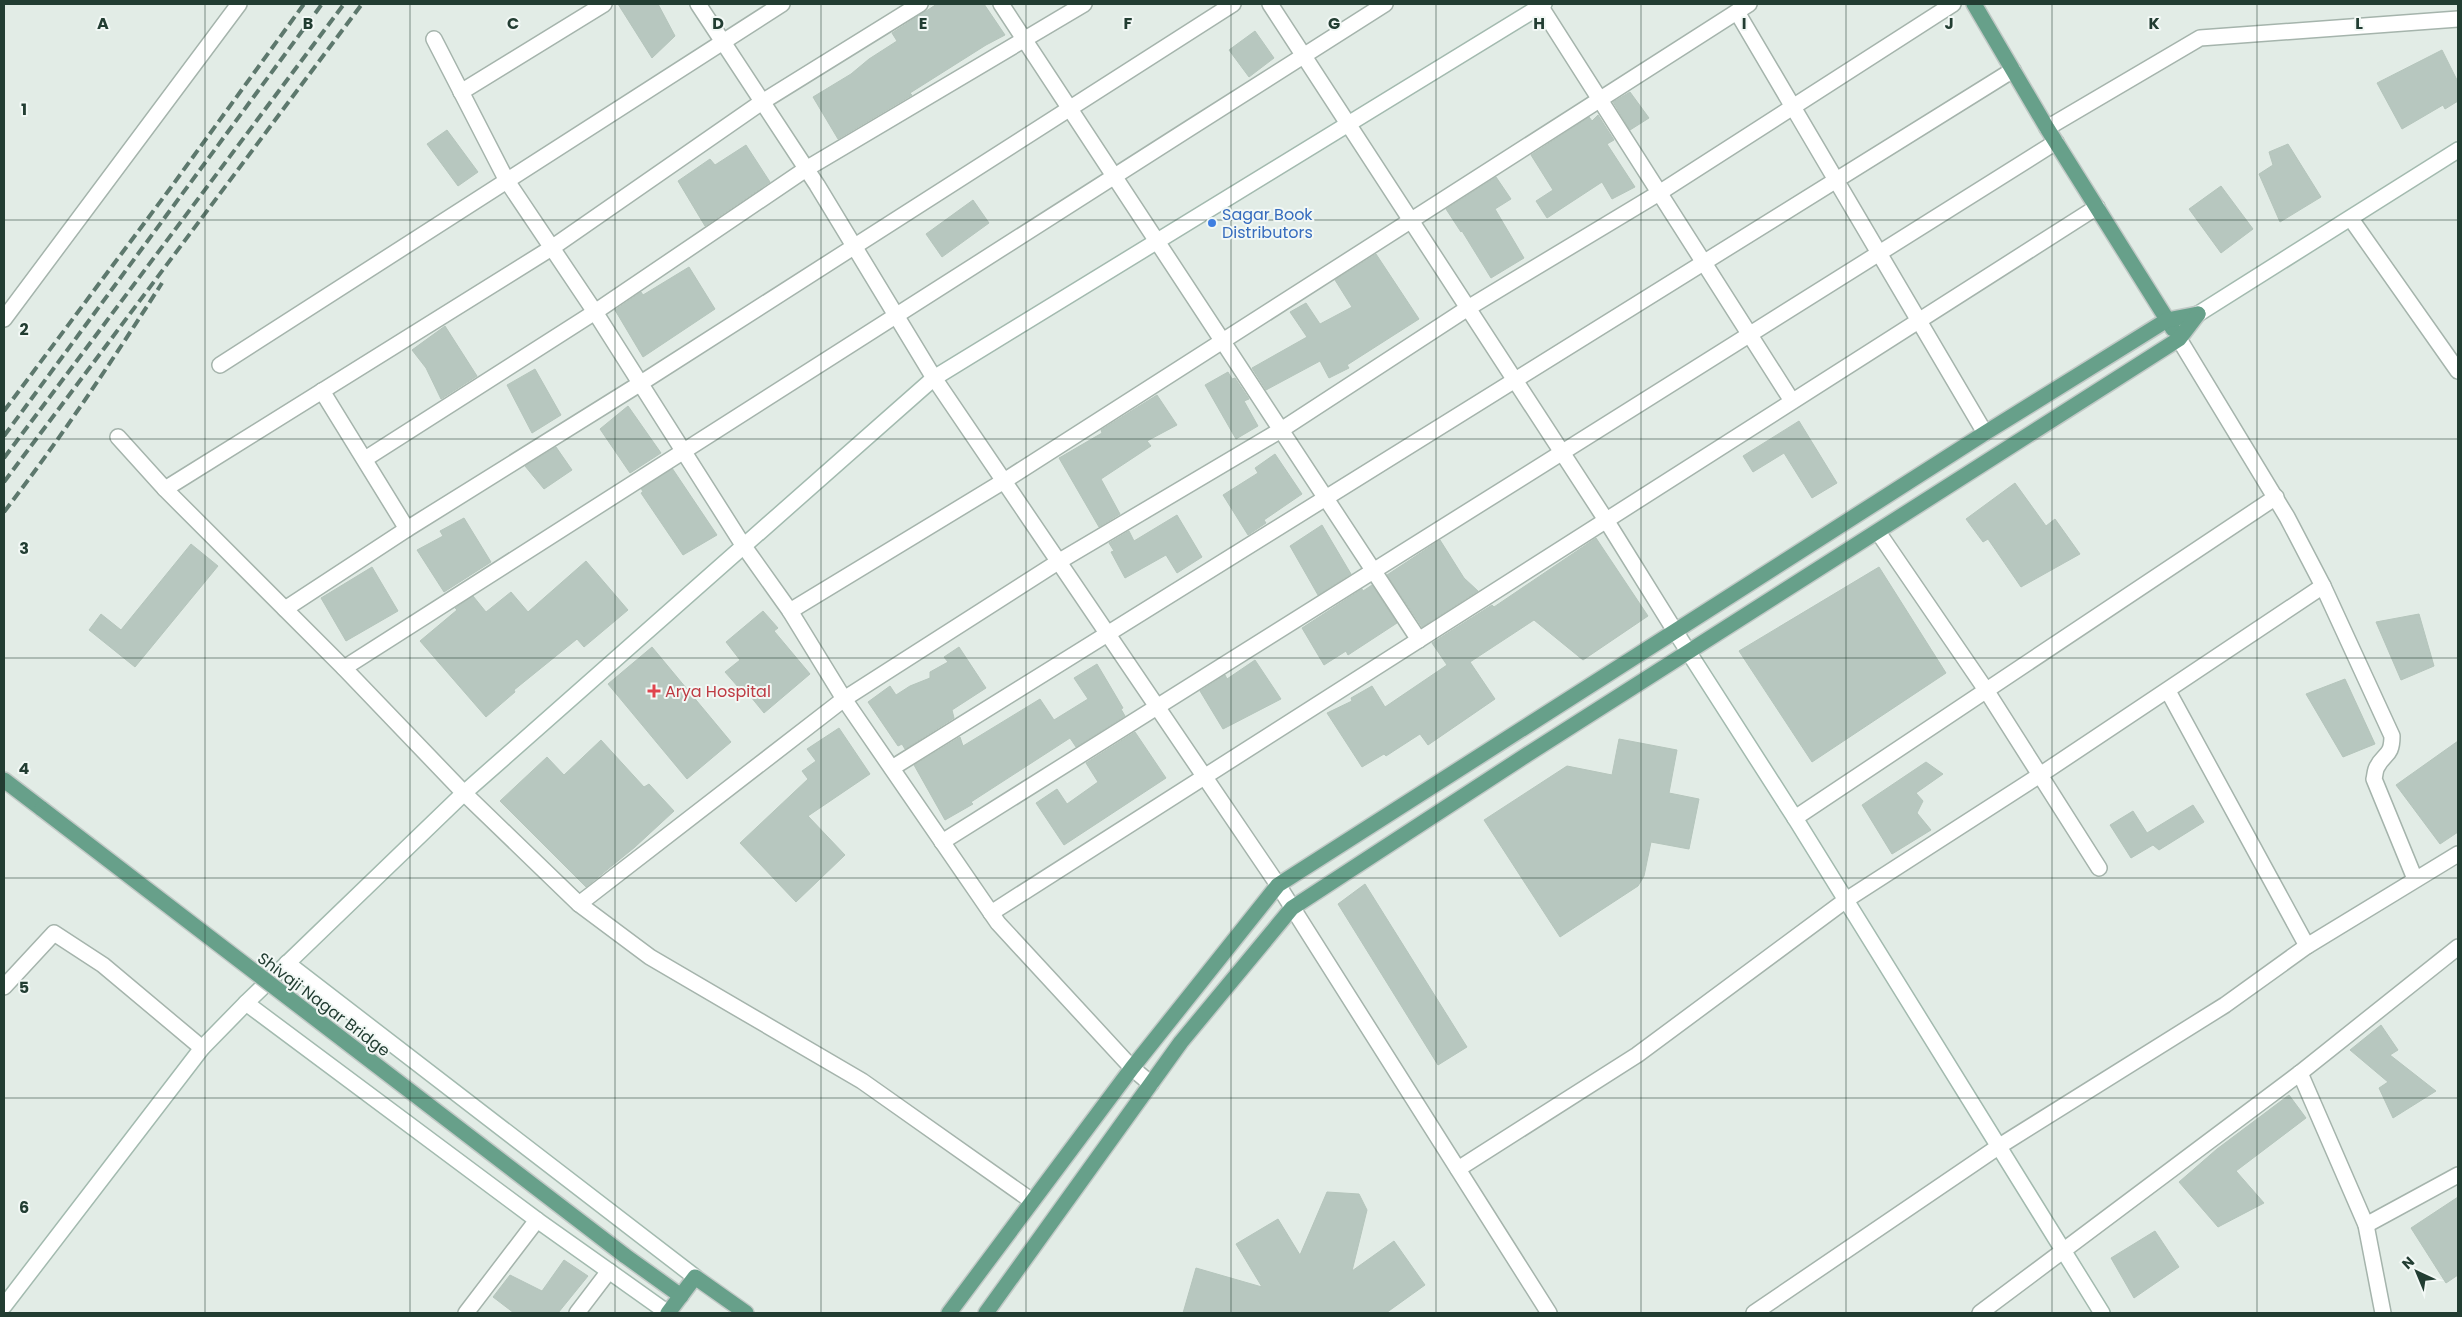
<svg xmlns="http://www.w3.org/2000/svg" width="2462" height="1317" font-family="Poppins,sans-serif">
<style>
.building{fill:#b7c7bf;stroke:#b5c5bc}
.lines{fill:none;stroke-linecap:round;stroke-linejoin:round}
.street-casing{stroke:#a5b4ac;stroke-width:18}
.secondary-casing{stroke:#a3baaf;stroke-width:18}
.primary-casing{stroke:#c1c9c6;stroke-width:18}
.street{stroke:#fff;stroke-width:15}
.secondary{stroke:#fff;stroke-width:15}
.primary{stroke:#67a08a;stroke-width:15}
.rail{stroke:#5d786d;stroke-width:4;stroke-dasharray:10 5;stroke-linecap:butt}
.primary-bridge-casing{stroke:#c1c9c6;stroke-width:18;stroke-linecap:butt}
.primary-bridge{stroke:#67a08a;stroke-width:15}
.grid{fill:none;stroke:#223d32;stroke-width:1;stroke-opacity:0.55}
.shop-dot{fill:#3f7fe0;stroke:#f2f8f5;stroke-width:2}
.health-dot{fill:#e0444e;stroke:#f2f8f5;stroke-width:2}
.labels{text-anchor:middle;stroke-width:4;stroke-linejoin:round;paint-order:stroke}
.shop-label{font-size:16px;fill:#366cbe;stroke:#f2f8f5;text-anchor:start}
.health-label{font-size:16px;fill:#be3a42;stroke:#f2f8f5;text-anchor:start}
.street-label{font-size:16px;fill:#223d32;stroke:#f2f8f5}
.grid-label{font-size:16px;text-anchor:middle;font-weight:bold;fill:#223d32;stroke:#f2f8f5;stroke-width:4;stroke-linejoin:round;paint-order:stroke}
</style>
<rect width="100%" height="100%" fill="#e2ece6"/>
<g class="building">
<polygon points="618,4 658,4 675,36 652,58"/>
<polygon points="937,4 984,4 1005,35 986,45 910,93 912,95 838,139 813,97 851,74 869,59 897,41 892,33"/>
<polygon points="1255,31 1274,58 1249,77 1229,50"/>
<polygon points="2442,50 2458,82 2458,101 2445,109 2443,105 2402,129 2377,83"/>
<polygon points="1630,92 1649,118 1630,130 1613,102"/>
<polygon points="1598,115 1614,140 1607,144 1635,187 1612,199 1602,182 1547,218 1536,201 1553,190 1531,155 1589,117 1592,121"/>
<polygon points="447,130 478,172 458,186 427,144"/>
<polygon points="2288,144 2321,197 2280,222 2259,174 2273,165 2269,152"/>
<polygon points="746,145 770,182 705,226 678,181 710,159 715,165"/>
<polygon points="1496,177 1511,199 1495,209 1524,258 1491,278 1462,231 1461,232 1446,209"/>
<polygon points="2221,186 2253,229 2221,253 2189,209"/>
<polygon points="973,200 989,223 942,257 926,234"/>
<polygon points="1376,254 1419,319 1347,365 1349,368 1329,378 1320,361 1266,390 1252,368 1307,337 1290,312 1306,303 1320,324 1352,307 1335,280"/>
<polygon points="689,267 715,309 643,357 615,310 641,292 643,295"/>
<polygon points="445,326 477,376 441,399 426,368 412,350"/>
<polygon points="535,369 561,415 532,433 507,385"/>
<polygon points="1228,372 1232,379 1235,378 1249,399 1244,401 1258,426 1236,439 1205,385"/>
<polygon points="1157,395 1177,425 1147,441 1151,446 1101,479 1120,514 1099,527 1059,458 1102,433 1101,430"/>
<polygon points="628,406 661,453 630,473 600,429"/>
<polygon points="1799,421 1837,483 1812,498 1784,453 1753,472 1743,456"/>
<polygon points="556,447 572,470 544,489 525,466"/>
<polygon points="1275,454 1302,494 1264,520 1266,523 1248,535 1223,495 1258,473 1255,468"/>
<polygon points="672,468 717,535 683,555 641,493 643,492 641,488"/>
<polygon points="2015,483 2046,526 2055,519 2080,554 2021,587 1988,539 1983,542 1966,519"/>
<polygon points="1177,515 1202,557 1177,573 1166,555 1125,578 1111,552 1114,551 1109,543 1129,531 1134,541"/>
<polygon points="464,518 491,562 444,592 417,550 443,536 440,531"/>
<polygon points="1322,525 1351,574 1318,595 1290,546"/>
<polygon points="1596,538 1648,616 1583,660 1534,620 1470,662 1495,699 1428,745 1420,734 1386,756 1384,754 1362,767 1327,713 1352,701 1351,698 1372,686 1385,707 1447,665 1432,643 1492,605 1494,607"/>
<polygon points="1440,540 1464,578 1478,591 1422,627 1387,575"/>
<polygon points="191,544 218,566 135,667 89,630 101,614 121,630"/>
<polygon points="586,561 628,610 584,647 577,639 514,690 515,692 486,717 420,641 457,610 455,608 473,596 486,612 511,592 528,612"/>
<polygon points="372,567 398,611 346,641 321,598"/>
<polygon points="1879,567 1946,673 1812,762 1739,651"/>
<polygon points="1372,585 1397,623 1348,655 1346,651 1324,665 1302,628 1362,589 1363,591"/>
<polygon points="763,611 778,628 774,631 810,674 764,713 742,686 739,688 725,672 740,660 726,642"/>
<polygon points="2419,614 2434,666 2401,680 2376,622"/>
<polygon points="652,647 731,742 687,779 608,684"/>
<polygon points="959,647 986,688 952,710 954,718 905,749 902,744 898,746 868,702 890,686 896,695 910,686 930,678 930,672 948,662 944,657"/>
<polygon points="1255,660 1281,699 1223,729 1200,691 1225,675 1227,679"/>
<polygon points="1097,664 1123,708 1121,709 1125,716 1076,747 1070,738 971,802 973,804 945,820 914,765 960,737 963,746 1040,699 1054,720 1088,699 1074,678"/>
<polygon points="2345,679 2375,744 2343,757 2306,694"/>
<polygon points="839,728 870,774 808,816 845,855 796,902 740,843 808,779 802,771 816,761 807,749"/>
<polygon points="1135,732 1166,778 1064,845 1036,803 1057,789 1067,804 1098,782 1086,763"/>
<polygon points="1619,739 1677,750 1669,793 1699,799 1689,849 1651,842 1644,876 1638,886 1560,937 1484,820 1567,766 1612,775"/>
<polygon points="601,740 644,787 649,784 674,811 635,847 586,887 500,801 547,757 564,775"/>
<polygon points="2458,741 2458,832 2440,844 2396,785"/>
<polygon points="1926,762 1943,774 1916,793 1923,801 1917,813 1931,830 1892,854 1862,805"/>
<polygon points="2193,805 2204,822 2159,850 2153,845 2131,858 2110,825 2133,811 2147,833"/>
<polygon points="1365,884 1467,1047 1438,1065 1338,904"/>
<polygon points="2381,1025 2398,1050 2390,1055 2436,1091 2393,1118 2379,1088 2388,1082 2350,1050"/>
<polygon points="2289,1095 2306,1118 2236,1171 2264,1203 2218,1227 2179,1182 2217,1149"/>
<polygon points="1327,1192 1359,1194 1367,1210 1352,1271 1394,1241 1425,1285 1386,1313 1183,1313 1196,1268 1262,1287 1236,1244 1278,1219 1300,1255"/>
<polygon points="2458,1197 2458,1275 2446,1283 2411,1228"/>
<polygon points="2155,1231 2179,1267 2134,1298 2111,1258"/>
<polygon points="564,1260 588,1276 558,1313 514,1313 493,1297 510,1275 542,1291"/>
</g>
<g class="lines">
<defs>
<g id="street">
<polyline points="698,4 817,185 934,378 1278,885 1549,1313"/>
<polyline points="1001,4 1419,640"/>
<polyline points="1270,4 1606,520 1675,631"/>
<polyline points="1539,4 1792,401"/>
<polyline points="1737,12 1985,433"/>
<polyline points="434,39 507,181 595,312 743,545 790,611 844,699 998,923 1132,1068 1151,1084"/>
<polyline points="461,92 604,4"/>
<polyline points="2047,128 2200,38 2458,19"/>
<polyline points="2351,219 2458,371"/>
<polyline points="4,319 239,4"/>
<path d="M2179 339 2287 517 2323 586 2392 736C2392 757 2384 753 2377 767 2375 770 2375 776 2374 779L2415 879"/>
<polyline points="220,365 782,4"/>
<polyline points="322,391 407,529"/>
<polyline points="118,437 165,489 344,668 464,793 579,904 650,957 862,1081 1032,1201"/>
<polyline points="365,459 595,312 806,169 1084,4"/>
<polyline points="165,489 553,247 762,102 920,4"/>
<polyline points="1878,532 1986,690 2099,868"/>
<polyline points="285,609 407,529 641,383 1233,4"/>
<polyline points="790,611 1004,481 1749,4"/>
<path d="M344 668C690 444 1038 225 1385 4"/>
<polyline points="2168,691 2307,946"/>
<polyline points="892,768 2013,70"/>
<polyline points="1795,818 2276,497"/>
<polyline points="942,842 2056,142"/>
<polyline points="579,904 844,699 1058,562 1281,430 1468,308 1659,193 1953,4"/>
<polyline points="991,913 2097,207"/>
<polyline points="4,987 54,933 103,965 202,1048"/>
<polyline points="2300,1073 2366,1225 2383,1313"/>
<polyline points="1458,1169 1637,1055 1846,900 2040,775 2323,586"/>
<polyline points="2366,1225 2458,1175"/>
<polyline points="466,1313 537,1220"/>
<polyline points="577,1313 609,1271"/>
<polyline points="1754,1313 1998,1147 2225,1005 2307,946 2458,854"/>
<polyline points="1980,1313 2300,1073 2458,947"/>
</g>
<g id="secondary">
<polyline points="2198,314 2458,150"/>
<polyline points="1675,631 1795,818 2102,1313"/>
<polyline points="287,963 695,1277"/>
<polyline points="246,1003 537,1220 668,1313"/>
<polyline points="4,1306 202,1048 246,1003 464,793 934,378 1544,4"/>
</g>
<g id="primary">
<polyline points="1974,4 2047,128 2173,329"/>
<polyline points="4,780 42,809"/>
<polyline points="624,1255 681,1296"/>
<polyline points="668,1313 695,1277 746,1313"/>
<polyline points="949,1313 1132,1068 1278,885 1985,433 2167,320 2198,314"/>
<polyline points="986,1313 1181,1042 1292,908 1528,754 2179,339 2198,314"/>
</g>
</defs>
<use href="#street" class="street-casing"/>
<use href="#secondary" class="secondary-casing"/>
<use href="#primary" class="primary-casing"/>
<use href="#street" class="street"/>
<use href="#secondary" class="secondary"/>
<use href="#primary" class="primary"/>
<g class="rail">
<polyline points="4,411 169,190 304,4"/>
<polyline points="4,436 322,4"/>
<polyline points="4,458 344,4"/>
<polyline points="4,482 362,4"/>
<path d="M4 512C61 438 112 361 162 283"/>
</g>
<defs>
<polyline id="primary-bridge" points="42,809 624,1255"/>
</defs>
<use href="#primary-bridge" class="primary-bridge-casing"/>
<use href="#primary-bridge" class="primary-bridge"/>
</g>
<path class="grid" d="M205 4V1313M410 4V1313M615 4V1313M821 4V1313M1026 4V1313M1231 4V1313M1436 4V1313M1641 4V1313M1846 4V1313M2052 4V1313M2257 4V1313M4 220H2458M4 439H2458M4 658H2458M4 878H2458M4 1098H2458"/>
<circle class="shop-dot" cx="1212" cy="223" r="5"/>
<path class="health-dot" d="M651.5 683.5h5v5h5v5h-5v5h-5v-5h-5v-5h5z"/>
<g class="labels">
<g class="shop-label">
<text x="1222" y="220">Sagar Book<tspan x="1222" dy="18">Distributors</tspan></text>
</g>
<g class="health-label">
<text x="665" y="697">Arya Hospital</text>
</g>
<g class="street-label">
<text transform="translate(324 1004) rotate(37)" y="6">Shivaji Nagar Bridge</text>
</g>
</g>
<g class="grid-label">
<text x="103" y="29">A</text>
<text x="308" y="29">B</text>
<text x="513" y="29">C</text>
<text x="718" y="29">D</text>
<text x="923" y="29">E</text>
<text x="1128" y="29">F</text>
<text x="1334" y="29">G</text>
<text x="1539" y="29">H</text>
<text x="1744" y="29">I</text>
<text x="1949" y="29">J</text>
<text x="2154" y="29">K</text>
<text x="2359" y="29">L</text>
<text x="24" y="115">1</text>
<text x="24" y="335">2</text>
<text x="24" y="554">3</text>
<text x="24" y="774">4</text>
<text x="24" y="993">5</text>
<text x="24" y="1213">6</text>
</g>
<rect width="2462" height="1317" fill="none" stroke="#223d32" stroke-width="10"/>
<g transform="translate(2417 1272) rotate(316)" stroke="#f2f8f5" stroke-width="4" paint-order="stroke">
<path d="M0-4L9 19L0 12L-9 19Z" fill="#223d32"/>
<text y="-8" font-size="14" font-weight="bold" text-anchor="middle" fill="#223d32">N</text>
</g>
</svg>
